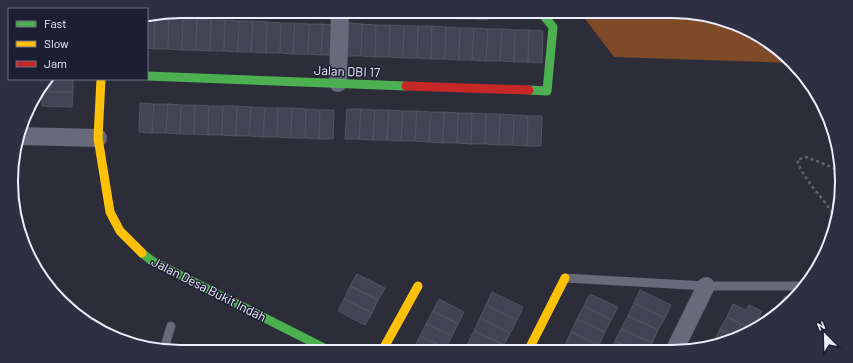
<svg xmlns="http://www.w3.org/2000/svg" width="853" height="363" font-family="Barlow,sans-serif">
<style>
.forest{fill:#7e4a27}
.building{fill:#434354;stroke:#54545f}
.lines{fill:none;stroke-linecap:round;stroke-linejoin:round}
.path{stroke:#636470;stroke-width:2.5;stroke-dasharray:3 3;stroke-linecap:butt}
.lane{stroke:#686979;stroke-width:9}
.street{stroke:#686979;stroke-width:18}
.fast{stroke:#4caf50;stroke-width:9}
.slow{stroke:#ffc107;stroke-width:9}
.jam{stroke:#c62828;stroke-width:9}
.labels{text-anchor:middle;stroke-width:3;stroke-linejoin:round;paint-order:stroke}
.street-label{font-size:13px;fill:#edeefd;stroke:#1e1e33}
.rim{fill:none;stroke:#edeefd;stroke-width:2}
</style>
<rect width="100%" height="100%" fill="#2c2d39"/>
<polygon class="forest" points="579,11 672,11 727,20 784,53 791,63 614,57"/>
<g class="building">
<rect x="308" y="11" width="14" height="3"/>
<polygon points="362,11 376,11 376,15 362,14"/>
<polygon points="376,11 390,11 390,16 376,15"/>
<rect x="390" y="11" width="14" height="5"/>
<polygon points="404,11 418,11 418,17 404,16"/>
<rect x="418" y="11" width="14" height="6"/>
<polygon points="432,11 446,11 446,18 432,17"/>
<polygon points="446,11 461,11 460,19 446,18"/>
<polygon points="461,11 475,11 474,19 460,19"/>
<polygon points="475,11 489,11 488,20 474,19"/>
<polygon points="147,18 155,18 154,49 147,48"/>
<polygon points="155,18 169,18 168,49 154,49"/>
<polygon points="169,18 183,19 182,50 168,49"/>
<polygon points="183,19 197,19 196,50 182,50"/>
<polygon points="197,19 211,20 210,51 196,50"/>
<polygon points="211,20 225,20 224,51 210,51"/>
<polygon points="225,20 239,21 238,52 224,51"/>
<polygon points="239,21 253,21 251,52 238,52"/>
<polygon points="253,21 267,22 266,53 251,52"/>
<polygon points="267,22 281,23 280,53 266,53"/>
<polygon points="281,23 295,23 293,54 280,53"/>
<polygon points="295,23 309,24 308,54 293,54"/>
<polygon points="349,23 362,24 361,56 347,56"/>
<polygon points="309,24 323,24 321,55 308,54"/>
<polygon points="323,24 337,25 335,55 321,55"/>
<polygon points="362,24 376,25 375,57 361,56"/>
<polygon points="376,25 390,25 389,57 375,57"/>
<polygon points="390,25 404,26 403,58 389,57"/>
<polygon points="404,26 418,26 417,58 403,58"/>
<polygon points="418,26 432,26 431,59 417,58"/>
<polygon points="432,26 446,27 445,59 431,59"/>
<polygon points="446,27 460,28 459,60 445,59"/>
<polygon points="460,28 474,28 472,60 459,60"/>
<polygon points="474,28 488,29 486,61 472,60"/>
<polygon points="488,29 502,29 500,61 486,61"/>
<polygon points="502,29 515,30 514,62 500,61"/>
<polygon points="515,30 529,30 528,62 514,62"/>
<polygon points="529,30 543,31 542,63 528,62"/>
<polygon points="48,79 73,79 73,92 43,92 43,85"/>
<polygon points="43,92 73,92 72,107 42,106"/>
<polygon points="140,103 154,104 152,133 139,132"/>
<polygon points="154,104 168,104 166,133 152,133"/>
<polygon points="168,104 181,105 180,134 166,133"/>
<polygon points="181,105 195,105 194,134 180,134"/>
<polygon points="195,105 209,106 208,135 194,134"/>
<polygon points="209,106 223,106 222,135 208,135"/>
<polygon points="223,106 237,106 236,136 222,135"/>
<polygon points="237,106 251,107 249,136 236,136"/>
<polygon points="251,107 265,108 263,137 249,136"/>
<polygon points="265,108 278,108 277,137 263,137"/>
<polygon points="278,108 292,108 291,138 277,137"/>
<polygon points="292,108 306,109 305,138 291,138"/>
<polygon points="306,109 320,110 319,139 305,138"/>
<polygon points="347,109 361,109 359,139 345,139"/>
<polygon points="361,109 375,110 373,140 359,139"/>
<polygon points="320,110 334,110 333,139 319,139"/>
<polygon points="375,110 389,110 387,140 373,140"/>
<polygon points="389,110 403,111 401,141 387,140"/>
<polygon points="403,111 417,111 415,141 401,141"/>
<polygon points="417,111 431,112 429,142 415,141"/>
<polygon points="431,112 444,112 443,143 429,142"/>
<polygon points="444,112 458,113 457,143 443,143"/>
<polygon points="458,113 472,113 471,144 457,143"/>
<polygon points="472,113 486,114 485,144 471,144"/>
<polygon points="486,114 500,114 499,145 485,144"/>
<polygon points="500,114 514,115 513,145 499,145"/>
<polygon points="514,115 528,116 527,146 513,145"/>
<polygon points="528,116 542,116 541,146 527,146"/>
<polygon points="357,274 385,288 378,300 350,286"/>
<polygon points="350,286 378,300 372,313 344,299"/>
<polygon points="640,290 671,305 665,318 634,303"/>
<polygon points="492,292 523,307 517,320 486,305"/>
<polygon points="590,294 618,307 611,320 584,306"/>
<polygon points="785,296 793,299 782,310 779,308"/>
<polygon points="344,299 372,313 365,325 338,311"/>
<polygon points="439,299 464,312 458,324 433,311"/>
<polygon points="634,303 665,318 658,330 628,316"/>
<polygon points="733,304 746,310 749,305 762,311 754,329 727,317"/>
<polygon points="486,305 517,320 510,333 480,318"/>
<polygon points="584,306 611,320 605,332 577,319"/>
<polygon points="433,311 458,324 452,336 426,324"/>
<polygon points="628,316 658,330 652,343 621,329"/>
<polygon points="727,317 753,330 738,338 720,329"/>
<polygon points="480,318 510,333 504,345 474,331"/>
<polygon points="577,319 605,332 599,345 571,332"/>
<polygon points="426,324 452,336 446,348 420,336"/>
<polygon points="621,329 652,343 649,351 635,351 615,341"/>
<polygon points="720,329 738,338 718,344 714,342"/>
<polygon points="474,331 504,345 501,351 484,351 468,343"/>
<polygon points="571,332 599,345 596,351 578,351 565,345"/>
<polygon points="420,336 446,348 444,351 421,351 414,348"/>
<polygon points="615,341 635,351 611,351"/>
<polygon points="468,343 484,351 464,351"/>
<polygon points="565,345 578,351 562,351"/>
</g>
<g class="lines">
<path class="path" d="M835 218C824 197 804 182 797 160L806 157 842 171"/>
<g class="lane">
<polyline points="565,278 706,286 806,286"/>
<polyline points="164,349 171,326"/>
</g>
<g class="street">
<polyline points="338,83 340,11"/>
<polyline points="19,136 98,138"/>
<polyline points="674,351 706,286"/>
</g>
<g class="fast">
<polyline points="147,76 406,86"/>
<polyline points="529,90 547,91 553,27 540,11"/>
<polyline points="142,253 152,261 332,352"/>
</g>
<g class="slow">
<polyline points="101,79 98,138 110,212 120,231 142,253"/>
<polyline points="382,351 418,286"/>
<polyline points="528,351 565,278"/>
</g>
<polyline class="jam" points="406,86 529,90"/>
</g>
<g class="labels">
<g class="street-label">
<text transform="translate(347 71) rotate(2)" y="5">Jalan DBI 17</text>
<text transform="translate(209 289) rotate(27)" y="5">Jalan Desa Bukit Indah</text>
</g>
</g>
<path d="M0 0H853V363H0ZM181 18H672A163 163 0 0 1 835 181V182A163 163 0 0 1 672 345H181A163 163 0 0 1 18 182V181A163 163 0 0 1 181 18Z" fill="#2f2f43" fill-rule="evenodd"/>
<path class="rim" d="M181 18H672A163 163 0 0 1 835 181V182A163 163 0 0 1 672 345H181A163 163 0 0 1 18 182V181A163 163 0 0 1 181 18Z"/>
<rect x="8" y="8" width="140" height="72" fill="#1e1e33" stroke="#717184"/>
<rect x="16" y="21" width="20" height="6" fill="#4caf50" stroke="#717184"/>
<text x="44" y="28" font-size="12" fill="#edeefd">Fast</text>
<rect x="16" y="41" width="20" height="6" fill="#ffc107" stroke="#717184"/>
<text x="44" y="48" font-size="12" fill="#edeefd">Slow</text>
<rect x="16" y="61" width="20" height="6" fill="#c62828" stroke="#717184"/>
<text x="44" y="68" font-size="12" fill="#edeefd">Jam</text>
<g transform="translate(825 335) rotate(337)" stroke="#1e1e33" stroke-width="3" paint-order="stroke">
<path d="M0-3L7 15L0 10L-7 15Z" fill="#edeefd"/>
<text y="-6" font-size="11" font-weight="bold" text-anchor="middle" fill="#edeefd">N</text>
</g>
</svg>
